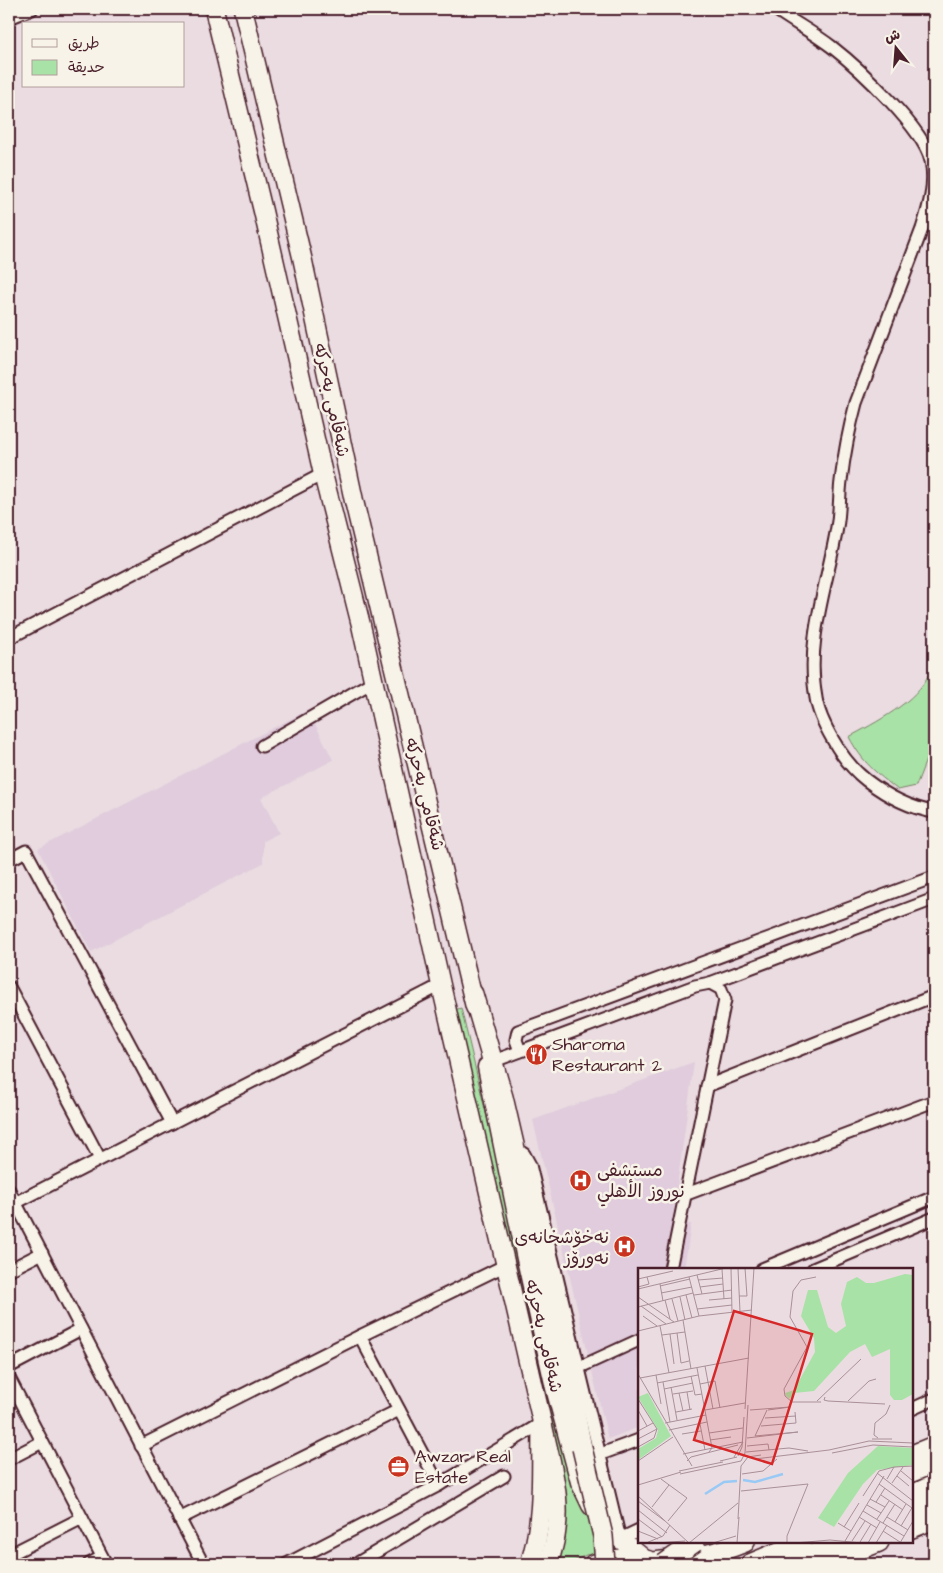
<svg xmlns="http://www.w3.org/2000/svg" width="943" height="1573" font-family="'Architects Daughter','Playpen Sans Arabic',sans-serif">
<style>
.built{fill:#e0ccdc}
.green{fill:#a9e2a6;stroke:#7a8068}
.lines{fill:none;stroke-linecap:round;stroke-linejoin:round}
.minor-casing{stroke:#4a1f2b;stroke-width:15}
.primary-casing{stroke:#4a1f2b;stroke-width:21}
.trunk-casing{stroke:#4a1f2b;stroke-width:22}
.minor{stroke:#f7f3e8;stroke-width:11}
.primary{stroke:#f7f3e8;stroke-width:18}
.trunk{stroke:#f7f3e8;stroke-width:19}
.trunk-bridge-casing{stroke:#4a1f2b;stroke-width:22;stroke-linecap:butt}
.trunk-bridge{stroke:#f7f3e8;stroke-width:19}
.labels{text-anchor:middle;stroke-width:5;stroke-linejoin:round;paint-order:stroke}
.street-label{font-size:18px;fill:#4a1f2b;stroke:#f7f3e8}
.poi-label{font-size:18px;fill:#4a1f2b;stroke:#f7f3e8;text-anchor:start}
.inset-river{fill:none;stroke:#99c9f5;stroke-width:2.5}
.inset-road{fill:none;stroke:#aa9098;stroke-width:1}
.view{fill:#d62828;fill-opacity:0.15;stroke:#d62828;stroke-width:2.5}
.inset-edge{fill:none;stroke:#4a1f2b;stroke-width:2.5}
</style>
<rect width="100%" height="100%" fill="#eadce1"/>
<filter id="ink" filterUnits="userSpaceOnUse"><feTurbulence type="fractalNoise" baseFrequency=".02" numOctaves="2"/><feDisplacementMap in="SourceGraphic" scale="10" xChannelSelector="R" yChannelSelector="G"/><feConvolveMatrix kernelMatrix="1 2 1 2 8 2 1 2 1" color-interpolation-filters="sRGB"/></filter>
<g filter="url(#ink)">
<g class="built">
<polygon points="308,710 333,760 261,798 279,833 263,841 263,863 91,952 38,849"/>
<polygon points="694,1062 672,1223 691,1224 684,1269 639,1269 639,1427 608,1439 533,1120"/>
</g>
<g class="green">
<path d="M934 635V739L916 786 898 790C875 772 863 763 849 737 873 724 919 701 929 673 933 661 931 647 934 635Z"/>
<polygon points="461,1008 559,1422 624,1547 586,1555 568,1564 556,1564 567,1510 563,1475 454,1010"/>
</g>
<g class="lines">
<defs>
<g id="minor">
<path d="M775 9C793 22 814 33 832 47 859 68 924 129 931 161 936 184 929 207 922 229L856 403C849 429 844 455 841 481 839 496 840 512 837 527 828 583 805 640 816 698 818 712 826 728 833 740 842 756 852 769 866 780 887 796 909 808 934 812"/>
<polyline points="9,18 32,9"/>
<polyline points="9,638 323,474"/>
<polyline points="262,746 374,681"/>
<polyline points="9,860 26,851 172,1123"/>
<polyline points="710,983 934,899"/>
<polyline points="9,987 100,1159"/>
<polyline points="520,1051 516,1040 518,1031 934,877"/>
<polyline points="494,1061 695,986 710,983 721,989 725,1000 670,1269"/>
<polyline points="707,1086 934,996"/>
<polyline points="517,1150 524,1154 530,1165 620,1539 639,1530"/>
<polyline points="9,1190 203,1564"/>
<polyline points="684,1195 934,1101"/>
<polyline points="15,1203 441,985"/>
<polyline points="762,1269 934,1197"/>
<polyline points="813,1269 934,1218"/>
<polyline points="9,1270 42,1253"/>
<polyline points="360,1336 439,1485"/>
<polyline points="9,1367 81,1329"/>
<polyline points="580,1367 639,1340"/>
<polyline points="9,1378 106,1564"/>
<polyline points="912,1409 934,1399"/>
<polyline points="141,1446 360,1336 506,1265"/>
<polyline points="601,1454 639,1440"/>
<polyline points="9,1459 42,1442"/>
<polyline points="179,1519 399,1410"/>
<polyline points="9,1555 82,1518"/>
<polyline points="89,1564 102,1557"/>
<polyline points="287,1564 439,1485 542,1423"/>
<polyline points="356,1564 504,1476"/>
</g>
<g id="primary">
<path d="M214 9 263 211 323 474 361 625 441 985 551 1461C556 1485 560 1508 556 1533 555 1543 551 1554 549 1564"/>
<polyline points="243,9 302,257 354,501 475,1007"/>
<polyline points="487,1067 526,1259 555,1388 580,1482 591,1505 612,1532 644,1559"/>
<path d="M593 1564C610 1559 631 1555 648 1560"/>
</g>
<g id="trunk">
<polyline points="473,994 503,1097 568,1378 582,1448"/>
<polyline points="912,1455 934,1446"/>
<polyline points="912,1472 934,1463"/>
<polyline points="912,1495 934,1485"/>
<polyline points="912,1513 934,1503"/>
<polyline points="912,1528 934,1519"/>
<path d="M653 1562C688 1558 712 1556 745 1542"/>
<path d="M530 1564C545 1519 541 1470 542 1423"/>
<polyline points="750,1564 802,1542"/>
<polyline points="789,1564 843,1542"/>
<polyline points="824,1564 879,1542"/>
</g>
</defs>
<use href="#minor" class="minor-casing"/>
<use href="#primary" class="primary-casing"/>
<use href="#trunk" class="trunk-casing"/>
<use href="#minor" class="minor"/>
<use href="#primary" class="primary"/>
<use href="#trunk" class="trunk"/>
<defs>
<g id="trunk-bridge">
<polyline points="582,1448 603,1536 605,1564"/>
<polyline points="664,1564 695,1542"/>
</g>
</defs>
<use href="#trunk-bridge" class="trunk-bridge-casing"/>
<use href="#trunk-bridge" class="trunk-bridge"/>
</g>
</g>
<defs>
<symbol id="restaurant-disc" viewBox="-11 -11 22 22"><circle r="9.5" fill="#c8321e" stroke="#f7f3e8"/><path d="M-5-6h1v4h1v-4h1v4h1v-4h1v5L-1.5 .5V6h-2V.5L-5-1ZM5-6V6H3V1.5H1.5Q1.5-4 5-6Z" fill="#fff"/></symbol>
<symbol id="hospital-disc" viewBox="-11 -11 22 22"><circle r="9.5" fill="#c8321e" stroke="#f7f3e8"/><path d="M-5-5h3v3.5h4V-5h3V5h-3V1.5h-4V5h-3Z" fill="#fff"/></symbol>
<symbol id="office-disc" viewBox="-11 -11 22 22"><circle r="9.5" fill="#c8321e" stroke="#f7f3e8"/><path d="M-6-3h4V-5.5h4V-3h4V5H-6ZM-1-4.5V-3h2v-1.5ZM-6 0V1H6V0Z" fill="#fff"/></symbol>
</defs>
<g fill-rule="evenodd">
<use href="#restaurant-disc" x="524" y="1042" width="25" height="25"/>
<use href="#hospital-disc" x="568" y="1168" width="25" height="25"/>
<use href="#hospital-disc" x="612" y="1234" width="25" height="25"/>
<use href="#office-disc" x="386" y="1454" width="25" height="25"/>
</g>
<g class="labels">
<g class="street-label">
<text transform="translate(332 400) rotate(78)" y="6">شەقامی بەحرکە</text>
<text transform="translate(425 794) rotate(76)" y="6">شەقامی بەحرکە</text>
<text transform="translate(544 1336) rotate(77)" y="6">شەقامی بەحرکە</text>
</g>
<g class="poi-label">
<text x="552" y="1050">Sharoma<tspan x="552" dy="21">Restaurant 2</tspan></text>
<text x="597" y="1176">مستشفى<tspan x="597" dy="21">نوروز الأهلي</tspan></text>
<text x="609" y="1243" text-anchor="end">نەخۆشخانەی<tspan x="609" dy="21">نەورۆز</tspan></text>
<text x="415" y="1462">Awzar Real<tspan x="415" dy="21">Estate</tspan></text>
</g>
</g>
<g transform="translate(638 1268)">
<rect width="275" height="275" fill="#eadce1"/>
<path d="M267 6 275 7V126L264 132H256L252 127V81L234 89 227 76 212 84 176 123 156 125 152 131 148 128 147 125 156 122 177 84 176 70 163 48 170 22H179L190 59 198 65 208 58 203 36 209 14 219 9 228 15H236ZM10 125 33 168 0 192V181L18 170 20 162 0 129ZM240 178 275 180V197L239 202 225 216 196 259 180 250 210 205Z" fill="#a9e2a6"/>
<path class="inset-river" d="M105 212 117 214 145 206M67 226 86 214 99 213"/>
<path class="inset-road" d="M93 0 94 44M100 0 102 44M84 1 86 31M59 7 64 26M51 9 61 48M178 9 163 12 155 23 152 49 169 79 146 121 147 128 154 134H183M0 11 35 3M60 12 85 10M22 16 25 33M22 18 52 11M0 19 11 16 9 9M62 19 85 16M0 21 88 0M23 25 54 19M48 27 54 50M56 27 94 22M101 28H109L107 0M0 29 36 54M42 29 47 52M34 31 40 53M27 32 32 51M71 32 94 30M3 38 28 56M0 39 55 25M59 41 94 37M5 48 19 58M45 52 53 101M22 58 31 105M0 63 61 48 114 42M39 65 43 95 51 93M32 66 36 96M24 67 47 64M67 98 75 141M59 100 74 180 71 184M0 106 54 198M18 107 23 136M53 108 57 127 64 126M2 110 111 90M25 114 32 154M19 115 60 107M62 116 77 113 82 140M33 119 39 152M26 121 55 115M49 124 52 142M41 125 45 143M35 126 55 123M187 129 186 132 190 133 247 136M0 131 19 161 16 170 0 179M179 133 223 91M210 133 231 113 238 111M107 141 116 0M0 142 9 158M67 142 107 135M112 142 152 139 130 142M38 144 54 141M127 150 158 148M27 155 68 147M62 156 67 182M123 158 158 155 157 144M31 162 69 154M0 163 15 155M71 165 105 160M44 166 63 163M117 168 129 142M109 170 160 164 117 168M240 170 236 167 237 155 248 146 252 137M0 171 19 161M234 171H254M72 172 93 169M109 178 130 176 131 182M108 184 151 180 170 183M194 185 235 177 275 179M45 186 105 174M100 188 104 179 106 149M96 189 105 174M117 191 191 182 231 173 275 175M0 193 35 169M49 193 53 189 100 177M82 193 99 189M41 203 85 194M263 203 275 213M239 205 275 233M42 206 103 193 107 185 110 137M104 206 125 203 139 191M259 208 271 218M23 211 49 230 30 253M249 211 256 199 275 198M254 215 265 199M241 216 274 240M0 217 43 204M103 223 170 216 149 268V275M243 227 265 242M0 228 51 275M225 228 241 203 256 199M232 231 247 239M0 233 27 253M238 234 247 220M229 237 243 245M14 239 31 217M0 242 29 265M225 243 266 268M221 249 239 260M249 249 270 262M0 251 24 269M100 251 103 198 110 189 123 187M239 251 251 233M257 254 268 236M200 255 213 263M245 255 257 236M263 258 275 238M206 259 221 235M0 263 20 271M245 263 262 274M207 273 246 208M214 273 227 253M222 274 233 256M8 275 25 268 32 257M18 275 47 273M51 275 100 235M75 275 98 268M99 275 101 249M157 275 192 272 224 275M230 275 242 254M238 275 249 257M262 275 275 253"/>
<path class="view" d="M96 43 174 66 134 196 56 172Z"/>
<rect width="275" height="275" class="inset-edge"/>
</g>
<rect width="943" height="1573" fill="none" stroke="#f7f3e8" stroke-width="30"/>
<rect x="15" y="15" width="913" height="1543" fill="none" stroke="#4a1f2b" stroke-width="2" filter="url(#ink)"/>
<rect x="22" y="22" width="162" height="65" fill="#f7f3e8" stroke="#b29e9c"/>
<rect x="32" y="39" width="25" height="8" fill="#f7f3e8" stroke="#b29e9c"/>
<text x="68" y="48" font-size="15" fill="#4a1f2b">طريق</text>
<rect x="32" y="60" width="25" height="15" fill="#a9e2a6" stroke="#b29e9c"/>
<text x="68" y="72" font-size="15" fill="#4a1f2b">حديقة</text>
<g transform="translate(896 48) rotate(343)" stroke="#f7f3e8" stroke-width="4" paint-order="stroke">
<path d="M0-4L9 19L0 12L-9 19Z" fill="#4a1f2b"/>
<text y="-8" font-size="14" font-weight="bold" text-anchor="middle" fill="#4a1f2b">ش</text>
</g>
</svg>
